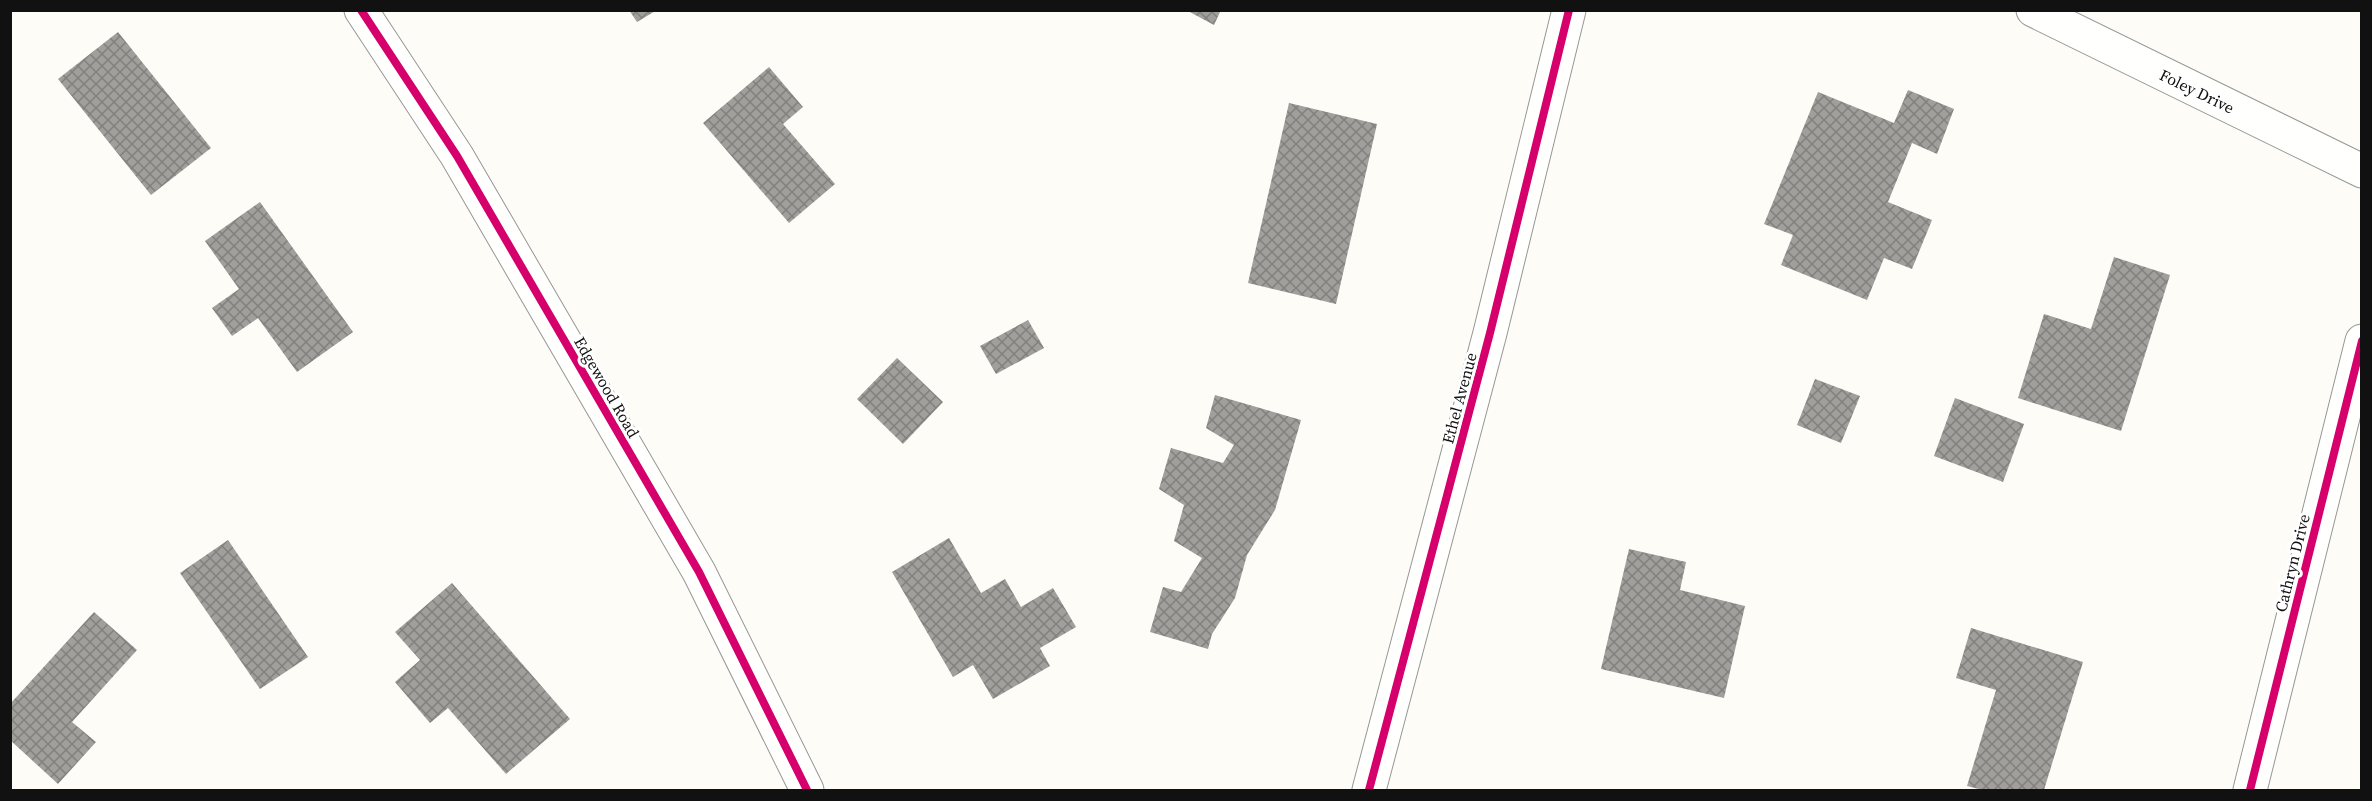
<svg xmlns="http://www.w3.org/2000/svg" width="2372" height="801" font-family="'Source Serif 4',serif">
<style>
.building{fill:url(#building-cross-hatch)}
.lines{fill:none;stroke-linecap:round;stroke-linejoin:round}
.minor-casing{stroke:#979795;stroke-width:35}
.tertiary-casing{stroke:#979795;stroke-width:35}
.minor{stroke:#fffffe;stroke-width:33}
.tertiary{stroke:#fffffe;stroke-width:33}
.cycleway-casing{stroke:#fff;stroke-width:11}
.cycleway{stroke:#d6006c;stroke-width:8}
.labels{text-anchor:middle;stroke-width:6;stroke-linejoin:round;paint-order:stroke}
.street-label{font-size:16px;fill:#111;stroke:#fff}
</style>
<defs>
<pattern id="building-cross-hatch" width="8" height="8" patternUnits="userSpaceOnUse" patternTransform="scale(1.5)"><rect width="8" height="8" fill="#a19f9c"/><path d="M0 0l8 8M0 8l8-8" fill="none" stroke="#82807e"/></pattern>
</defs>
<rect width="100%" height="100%" fill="#fdfcf7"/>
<g class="building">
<polygon points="629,10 657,10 637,22"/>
<polygon points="1186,10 1221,10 1214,25"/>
<polygon points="118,32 211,148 151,195 58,79"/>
<polygon points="769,67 803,107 783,124 835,184 789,223 703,123"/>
<polygon points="1908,90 1954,109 1937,154 1912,143 1888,202 1932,220 1912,269 1884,258 1867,300 1781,265 1793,235 1764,224 1818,92 1894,123"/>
<polygon points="1289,103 1377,124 1336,304 1248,283"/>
<polygon points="260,202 353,332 297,372 258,318 232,336 212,308 239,289 205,241"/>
<polygon points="2114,257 2170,275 2121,431 2018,398 2044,314 2091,329"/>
<polygon points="1028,320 1044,348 996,374 980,346"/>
<polygon points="897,358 943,402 903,444 857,399"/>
<polygon points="1815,379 1860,396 1841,443 1797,425"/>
<polygon points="1215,395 1301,420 1275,510 1247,555 1235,598 1212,634 1208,649 1150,632 1163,587 1181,592 1202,558 1174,541 1184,505 1159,489 1171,448 1223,463 1234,445 1206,428"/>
<polygon points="1955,398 2024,424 2003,482 1934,456"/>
<polygon points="949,538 981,593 1005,579 1021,607 1053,588 1076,627 1040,648 1050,666 993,699 973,665 953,677 892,572"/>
<polygon points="228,540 308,657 260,689 180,573"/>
<polygon points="1629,549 1686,562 1680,590 1745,606 1724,698 1601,669"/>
<polygon points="452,583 570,719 506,774 448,708 430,723 395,682 420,660 395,632"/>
<polygon points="94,612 137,650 72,722 96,742 58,784 10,740 10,704"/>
<polygon points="1971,628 2083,662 2044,790 1983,790 1967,786 1996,690 1956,678"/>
</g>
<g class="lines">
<defs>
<g id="minor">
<polyline points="2033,10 2362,171"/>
<polyline points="1369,790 1490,333 1569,10"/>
<polyline points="2250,790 2362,341"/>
</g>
<polyline id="tertiary" points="361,10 457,156 699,572 807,790"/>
</defs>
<use href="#minor" class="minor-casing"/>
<use href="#tertiary" class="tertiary-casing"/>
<use href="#minor" class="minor"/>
<use href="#tertiary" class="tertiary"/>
<defs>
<g id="cycleway">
<polyline points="361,10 457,156 699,572 807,790"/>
<polyline points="1369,790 1490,333 1569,10"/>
<polyline points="2250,790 2362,341"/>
</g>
</defs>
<use href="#cycleway" class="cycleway-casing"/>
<use href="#cycleway" class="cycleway"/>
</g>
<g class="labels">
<g class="street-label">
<text transform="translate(2197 91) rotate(26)" y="6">Foley Drive</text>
<text transform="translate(607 387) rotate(60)" y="6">Edgewood Road</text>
<text transform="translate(1459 398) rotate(-75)" y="6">Ethel Avenue</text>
<text transform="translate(2292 563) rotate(-76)" y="6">Cathryn Drive</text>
</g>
</g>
<rect width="2372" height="801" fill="none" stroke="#111111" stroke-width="24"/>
</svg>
